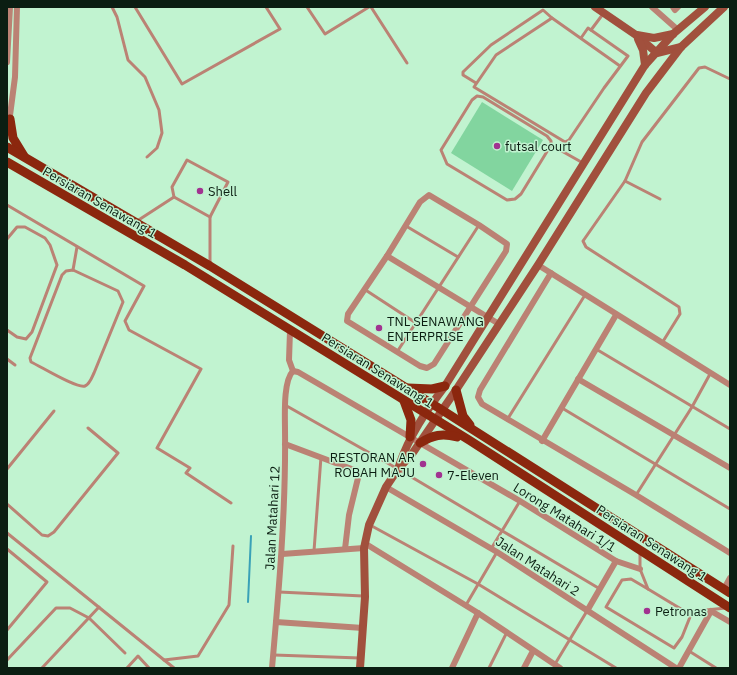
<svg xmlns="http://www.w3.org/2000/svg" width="737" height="675" font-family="'IBM Plex Sans',sans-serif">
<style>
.pitch{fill:#82d59f}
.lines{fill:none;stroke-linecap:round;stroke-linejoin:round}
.stream{stroke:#39a1b7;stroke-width:2}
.lane{stroke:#bb8274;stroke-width:3}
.street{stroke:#bb8274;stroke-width:6}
.secondary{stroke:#a1503d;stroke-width:8}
.primary{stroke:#8b270e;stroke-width:9}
.poi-dot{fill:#a13290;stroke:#c1f3d0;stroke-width:1.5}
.labels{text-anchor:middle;stroke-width:3;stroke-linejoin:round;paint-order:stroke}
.poi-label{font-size:13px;fill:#0b1e12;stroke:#c1f3d0;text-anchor:start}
.street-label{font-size:13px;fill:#0b1e12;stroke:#c1f3d0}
</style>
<rect width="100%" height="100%" fill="#c1f3d0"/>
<polygon class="pitch" points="482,102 543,140 512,191 451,153"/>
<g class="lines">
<polyline class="stream" points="248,602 251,536"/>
<g class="lane">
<polyline points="112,7 117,17 128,60 145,77 159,110 162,133 157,148 147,157"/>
<polyline points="135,7 182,84 280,29 266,7"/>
<polyline points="307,7 325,34 369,7"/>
<polyline points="371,7 407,63"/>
<polyline points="552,18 496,55 474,87 565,142 569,140 604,88 628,56 588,28 581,38"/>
<polyline points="591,30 603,14"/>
<polyline points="476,83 463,75 463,72 491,45 543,10 552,18 620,66"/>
<polyline points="551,145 551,141 547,136 483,97 477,96 472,100 441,150 447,164 507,200 515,199 521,194 551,145 583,163"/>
<polyline points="625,181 660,199"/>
<polyline points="174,197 172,187 187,160 228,182 210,217"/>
<polyline points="7,205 144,286 125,321 129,330 201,369 157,448 190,468 186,473 231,503"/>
<polyline points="137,221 174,197 210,217 210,265"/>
<polyline points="406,226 458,257"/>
<polyline points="7,239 17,227 25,227 45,238 50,245 57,265 32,332 26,339 17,337 7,330"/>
<path d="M73 270 118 291 123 302 94 373C92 377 90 384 85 386 77 389 40 366 31 362L30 358 62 275 66 271Z"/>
<polyline points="73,270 77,247"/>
<polyline points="364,289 416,323"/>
<polyline points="662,343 680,314 679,307 586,247 583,241 625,181 642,142 699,68 705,67 730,79"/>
<polyline points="596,349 730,429"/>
<polyline points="397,352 479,225"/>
<polyline points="7,359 15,365"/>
<polyline points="285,405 398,469 600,589"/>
<polyline points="562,408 730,509"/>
<polyline points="507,420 585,295"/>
<polyline points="7,469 54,411"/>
<polyline points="636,495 692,407 710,374"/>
<polyline points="7,504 42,535 48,536 54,532 118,453 88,428"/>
<polyline points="370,525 478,584 616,668"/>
<polyline points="7,533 174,668"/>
<polyline points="7,549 47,582 7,630"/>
<polyline points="491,549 520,501"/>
<polyline points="314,551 321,457"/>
<polyline points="640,552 640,569 648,589 686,612 726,608"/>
<polyline points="648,589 631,579 622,580 606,607 674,648 682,637 692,612"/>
<polyline points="279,592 363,596"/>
<polyline points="466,605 497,552"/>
<polyline points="689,651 716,668"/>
<polyline points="274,655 360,658"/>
<polyline points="7,660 56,608 70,608 89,618 125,653"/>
<polyline points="164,660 198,656 229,605 233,546"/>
<polyline points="555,664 587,611"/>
<polyline points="42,668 99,607"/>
<polyline points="127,668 138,656 149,668"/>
<polyline points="489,668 507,632"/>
</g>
<g class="street">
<polyline points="652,7 678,30"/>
<polyline points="673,7 675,10 678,7"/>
<polyline points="7,62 10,7"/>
<polyline points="9,123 15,77 17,7"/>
<polygon points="429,195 479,225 507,244 506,251 434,364 427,368 420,366 347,321 348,314 387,256 420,202"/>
<polyline points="387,256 499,324"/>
<polyline points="538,265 730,385"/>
<polyline points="551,273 480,390 478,397 482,404 636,495 730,553"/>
<polyline points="290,331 289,360 293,371"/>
<polyline points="293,371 298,372 520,501 616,561 640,569"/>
<polyline points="578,379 730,468"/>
<polyline points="542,441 616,315"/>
<polyline points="285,444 357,471 358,478 349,515 345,549"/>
<polyline points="386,487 497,552 676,668"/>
<polyline points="366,544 478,613 560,668"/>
<polyline points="282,554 364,548"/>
<polyline points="724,589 730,578"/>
<polyline points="587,611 616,561"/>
<polyline points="276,622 363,628"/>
<path d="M272 668C279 589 286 510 285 430 285 416 283 381 293 371"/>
<polyline points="452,668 478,613"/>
<polyline points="524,668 533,651"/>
<polyline points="679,668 711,611 730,622"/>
</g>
<g class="secondary">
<polyline points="595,7 636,35 657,53 681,47"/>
<polyline points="637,35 654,38 673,34"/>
<polyline points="638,39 643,50 645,65"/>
<path d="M399 466C409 436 426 411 445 386L645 65 673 34 705 7"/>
<polyline points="360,668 365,597 364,548 369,525 386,487 398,469 412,454 456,390 538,265 646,93 681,47 724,7"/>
</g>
<g class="primary">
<polyline points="10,119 13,138 24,156"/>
<polyline points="7,147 210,266 442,410 730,593"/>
<polyline points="7,162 185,265 469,440 730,608"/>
<polyline points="408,388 432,389 445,386"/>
<polyline points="456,390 463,416 470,425"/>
<polyline points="404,401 411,420 410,437"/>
<path d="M420 443C433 435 442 433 457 437"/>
</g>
</g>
<g class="poi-dot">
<circle cx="497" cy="146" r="4"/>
<circle cx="200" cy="191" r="4"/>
<circle cx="379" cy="328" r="4"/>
<circle cx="423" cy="464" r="4"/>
<circle cx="439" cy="475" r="4"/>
<circle cx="647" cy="611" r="4"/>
</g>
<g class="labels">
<g class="poi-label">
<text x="505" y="151">futsal court</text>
<text x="208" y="196">Shell</text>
<text x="387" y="326">TNL SENAWANG<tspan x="387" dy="15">ENTERPRISE</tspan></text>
<text x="415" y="462" text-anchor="end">RESTORAN AR<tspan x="415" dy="15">ROBAH MAJU</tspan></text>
<text x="447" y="480">7-Eleven</text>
<text x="655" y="616">Petronas</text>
</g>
<g class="street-label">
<text transform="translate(100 202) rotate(30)" y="5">Persiaran Senawang 1</text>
<text transform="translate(378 370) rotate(32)" y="5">Persiaran Senawang 1</text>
<text transform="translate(565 517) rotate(32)" y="5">Lorong Matahari 1/1</text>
<text transform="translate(272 518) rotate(-87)" y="5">Jalan Matahari 12</text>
<text transform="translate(652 543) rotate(33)" y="5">Persiaran Senawang 1</text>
<text transform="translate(538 566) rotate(33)" y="5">Jalan Matahari 2</text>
</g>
</g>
<rect width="737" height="675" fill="none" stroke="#0b1e12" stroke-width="16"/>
</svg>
